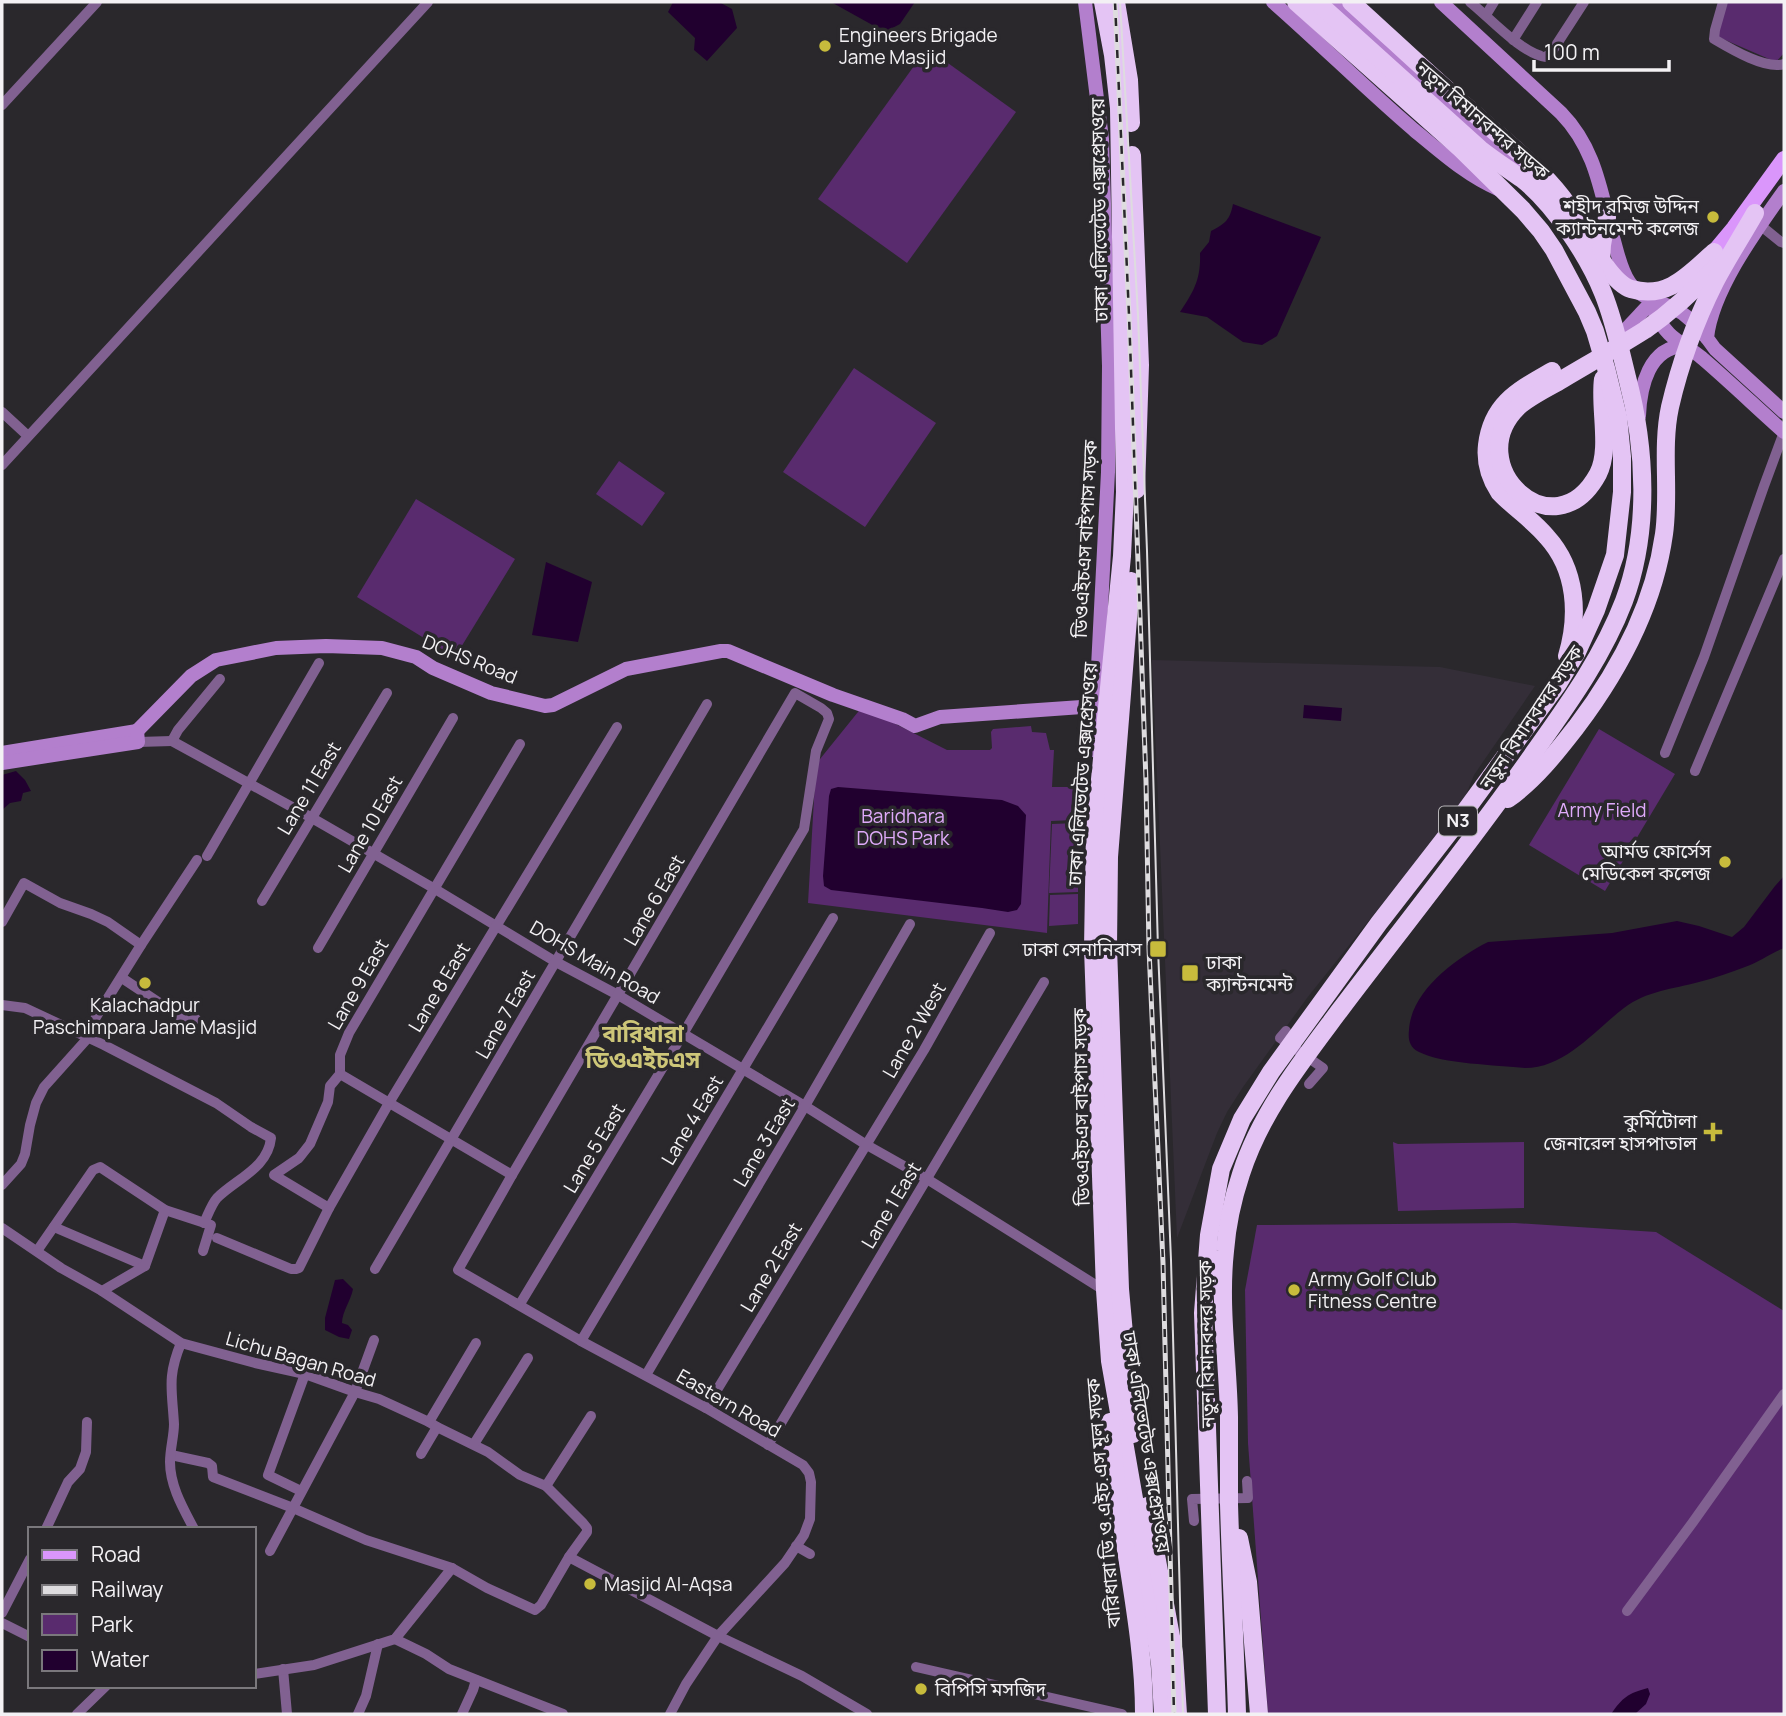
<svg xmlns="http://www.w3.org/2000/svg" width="1786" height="1716" font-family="Manrope,'Noto Sans Bengali',sans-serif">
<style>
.built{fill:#342e38}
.green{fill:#592b6e}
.water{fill:#21002f}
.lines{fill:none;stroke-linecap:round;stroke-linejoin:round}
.street{stroke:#816191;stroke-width:10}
.secondary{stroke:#b37fcd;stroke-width:14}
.primary{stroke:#da96fb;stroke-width:16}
.highway{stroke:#e4c4f4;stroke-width:18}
.tram{stroke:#dedcdf;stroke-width:2}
.rail-casing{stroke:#dedcdf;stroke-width:5}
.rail{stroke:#2a282c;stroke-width:2.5;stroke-dasharray:8;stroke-linecap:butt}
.poi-dot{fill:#c7bb3c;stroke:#2a282c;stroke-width:2.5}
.labels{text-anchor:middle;stroke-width:7;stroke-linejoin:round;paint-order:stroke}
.shield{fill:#2a282c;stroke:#b7b5b8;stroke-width:2}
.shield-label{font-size:18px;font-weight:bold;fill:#f3f1f4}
.poi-label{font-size:19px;fill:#f3f1f4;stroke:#2a282c;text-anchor:start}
.street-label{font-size:19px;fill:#f3f1f4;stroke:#2a282c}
.park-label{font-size:19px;fill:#dfaafa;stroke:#2a282c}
.quarter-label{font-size:23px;font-weight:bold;fill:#cdc678;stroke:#2a282c}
</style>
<rect width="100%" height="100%" fill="#2a282c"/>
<polygon class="built" points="1152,660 1440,667 1535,686 1474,775 1452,829 1394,889 1307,998 1243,1087 1227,1112 1217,1133 1177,1238"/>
<g class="green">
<polygon points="1728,2 1784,2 1784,53 1776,62 1716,36"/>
<polygon points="927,48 1016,112 907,263 818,199"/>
<polygon points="854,368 936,423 865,527 783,472"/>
<polygon points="619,461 665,493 642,526 596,494"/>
<polygon points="416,499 515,559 455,657 357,597"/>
<polygon points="862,707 947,750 990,750 992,748 991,732 993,729 1031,726 1032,732 1046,733 1050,750 1054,750 1052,787 1074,787 1074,820 1051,821 1047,933 808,903 816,764"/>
<polygon points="1599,729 1675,774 1605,891 1529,845"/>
<polygon points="1078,823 1078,892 1049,893 1052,824"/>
<polygon points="1078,894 1078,924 1049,926 1050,895"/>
<polygon points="1393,1142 1398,1144 1524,1142 1524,1208 1398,1211"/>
<polygon points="1515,1223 1656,1232 1784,1311 1784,1714 1268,1714 1248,1443 1245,1290 1257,1225"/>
</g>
<g class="water">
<polygon points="673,2 719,2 732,9 737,28 707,61 694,50 695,38 668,12"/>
<polygon points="831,2 915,2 900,24 885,32"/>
<path d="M1233 204 1321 237 1277 336 1262 345 1243 342 1207 317 1180 312C1194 291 1201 279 1200 253L1209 242 1211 231C1225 224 1230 220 1233 204Z"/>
<polygon points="546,562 592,582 578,642 532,635"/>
<polygon points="1304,705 1342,708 1341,721 1303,718"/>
<polygon points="16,771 25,780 31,791 23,793 21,801 10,803 2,810 2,775"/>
<polygon points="838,787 1002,800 1018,806 1026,815 1021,904 1017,910 1008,912 982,908 831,890 824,886 823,876 829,796 831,789"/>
<path d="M1784 876V948C1771 953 1759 962 1745 967 1731 972 1715 978 1699 982 1673 989 1646 991 1624 1008 1594 1031 1565 1068 1525 1068 1497 1065 1442 1064 1419 1052 1409 1047 1408 1039 1409 1030 1411 991 1456 958 1488 942L1612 933 1677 921 1699 926 1732 937 1744 927 1775 886Z"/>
<path d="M343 1279 353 1289C351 1300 342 1312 342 1323L348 1325 352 1330 349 1339 339 1337 325 1330V1318L335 1280Z"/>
<path d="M1648 1688 1650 1694 1646 1704 1635 1714H1611C1622 1698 1628 1693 1648 1688Z"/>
</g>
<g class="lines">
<g class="street">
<path d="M1470 2C1489 17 1522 54 1546 57L1551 53 1584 2"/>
<path d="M1723 2 1715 30 1714 39C1731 49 1766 70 1784 64"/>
<polyline points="1486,15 1494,2"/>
<polyline points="1513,40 1537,2"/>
<polyline points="2,105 97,2"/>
<polyline points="1760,225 1781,242 1784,243"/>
<polyline points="2,412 28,436"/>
<polyline points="2,465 428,2"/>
<polyline points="172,741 312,818 435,889 556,962 618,995 805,1106 865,1144 927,1179 1102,1289"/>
<polyline points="172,741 178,730 220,679"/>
<polyline points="138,742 172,741"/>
<polyline points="1665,753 1704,657 1764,486 1784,432"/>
<polyline points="1695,771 1784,559"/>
<polyline points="207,856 319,663"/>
<polyline points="262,901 387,693"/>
<polyline points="2,922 24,883 60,903 91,914 108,922 141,945"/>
<polyline points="318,948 453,718"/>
<polyline points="122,978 188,1022 196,1019"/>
<path d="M2 1005 25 1008 104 1045 216 1103 251 1127 271 1138C268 1168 236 1179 217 1198 211 1205 208 1215 204 1223"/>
<polyline points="1286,1031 1280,1038 1323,1068 1309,1084"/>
<polyline points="340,1074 340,1055 349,1033 520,744"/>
<polyline points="340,1074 512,1175"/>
<polyline points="2,1185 21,1164 25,1154 30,1125 36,1103 44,1087 87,1039 96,1017 141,945 197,860"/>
<polyline points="329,1208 274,1175 299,1158 310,1144 328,1102 330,1086 340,1074"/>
<polyline points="54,1227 145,1266"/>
<polyline points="2,1228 61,1268 102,1291 181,1343 255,1363 305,1374 355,1392 379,1399 429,1422 437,1427 488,1452 520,1475 546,1486 583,1523 587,1528 587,1532 569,1557 541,1605 535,1610 487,1588 452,1568 366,1540 293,1508 213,1477 212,1466 208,1463 171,1455"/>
<polyline points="217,1238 291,1269 296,1269 299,1268 329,1208 389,1103 617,727"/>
<polyline points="37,1251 93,1170 100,1167 165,1210 211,1225 203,1251"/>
<polyline points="375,1269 707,704"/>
<polyline points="102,1291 145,1266 165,1210"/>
<polyline points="520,1304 683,1034 804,829 816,751 829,719 827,713 821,708 795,693 512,1175 458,1270 581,1341 706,1408 803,1465 809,1473 811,1482 810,1519 804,1535 785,1563 718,1636 686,1684 670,1714"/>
<polyline points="581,1341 833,918"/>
<path d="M181 1343C167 1377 172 1389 174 1424 174 1436 170 1449 170 1462 170 1486 183 1508 194 1529"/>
<polyline points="646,1375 805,1106 910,924"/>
<polyline points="706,1408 924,1050 990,933"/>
<polyline points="429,1422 476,1343"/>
<polyline points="474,1444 528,1358"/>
<polyline points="768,1445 1044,982"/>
<polyline points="421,1454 437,1427"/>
<polyline points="546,1486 591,1416"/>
<polyline points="301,1491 268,1475 305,1374"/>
<polyline points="1194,1521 1192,1499 1248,1498 1247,1481"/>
<polyline points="46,1529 68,1482 80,1469 86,1452 87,1422"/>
<polyline points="796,1546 810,1554"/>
<polyline points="270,1551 355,1392 374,1340"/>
<polyline points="569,1557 718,1636 802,1676 867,1714"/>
<polyline points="1627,1611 1693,1522 1784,1394"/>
<polyline points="2,1613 30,1559"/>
<polyline points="2,1623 30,1637"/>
<polyline points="395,1639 426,1654 449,1669 563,1714"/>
<polyline points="916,1667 1122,1714"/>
<polyline points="283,1669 287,1714"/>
<polyline points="254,1674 314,1665 395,1639 452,1568"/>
<polyline points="77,1714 106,1686"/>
<polyline points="358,1714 366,1696 378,1644"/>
<polyline points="462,1714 473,1690 476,1680"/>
</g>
<g class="secondary">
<polyline points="1085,2 1102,139 1109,366 1108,472 1096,706 1096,751"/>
<path d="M1273 2C1321 44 1366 89 1414 130 1441 152 1466 175 1498 189"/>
<polyline points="1334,2 1476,127 1508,159 1515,169"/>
<path d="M1441 2 1561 113C1597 150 1601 195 1614 241 1618 255 1621 270 1629 282 1640 299 1658 300 1675 309 1688 315 1697 327 1707 338"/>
<path d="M1784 191C1757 229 1712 290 1707 338L1715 349 1784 412"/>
<path d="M1655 313C1669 341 1680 340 1702 358 1730 382 1757 408 1784 432"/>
<polyline points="1617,339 1658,295"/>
<path d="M1639 416C1640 387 1649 347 1684 346"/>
<polyline points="137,731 191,676 216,660 276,648 326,646 382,648 416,657 433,668 491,693 545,706 553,705 626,669 721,651 728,651 833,695 902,719 915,726 940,717 1096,706"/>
<polyline points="2,753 137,731"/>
<polyline points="2,763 138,742 137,731"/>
</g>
<polyline class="primary" points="1714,252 1734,228 1784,159"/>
<g class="highway">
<polyline points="1103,2 1113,55 1119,108 1125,492 1122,556 1095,830 1093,948 1105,1290 1110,1361 1144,1556 1160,1664 1163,1714"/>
<polyline points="1116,2 1129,80 1131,123"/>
<path d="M1351 2C1393 40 1434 79 1477 116 1506 142 1538 166 1562 197 1579 219 1607 282 1631 289 1668 300 1689 274 1714 252"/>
<polyline points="1132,155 1140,365 1136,490"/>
<polyline points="1601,262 1602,245 1607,217"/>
<path d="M1552 371C1519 390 1492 403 1487 445 1485 462 1490 478 1499 492 1514 508 1533 520 1547 537 1577 570 1579 616 1567 656"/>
<path d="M1603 379C1599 408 1611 449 1598 474 1554 555 1459 465 1518 407 1530 396 1548 388 1563 379 1590 363 1618 347 1645 330 1671 312 1694 291 1716 267"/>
<polyline points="1131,581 1109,857 1108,947 1120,1289 1133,1434"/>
<path d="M1508 799C1536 779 1556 753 1577 726 1620 669 1654 606 1664 534 1670 492 1661 449 1670 407 1680 364 1695 322 1715 282 1727 259 1742 236 1755 213"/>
<path d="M1110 1422C1113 1456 1117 1490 1122 1523 1131 1587 1144 1650 1144 1714"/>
<polyline points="1147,1506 1174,1653 1178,1714"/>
<polyline points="1239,1538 1248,1582 1259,1714"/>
<polyline points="1217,1714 1203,1313 1209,1235 1221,1169 1242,1119 1271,1072 1379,923 1452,829 1558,684 1577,652 1596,610 1615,555 1622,492 1622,457 1618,417 1606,368 1595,331 1587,312 1554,250 1541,231 1523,210 1461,149 1296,2"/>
<path d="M1237 1714C1235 1644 1231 1574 1229 1504 1229 1475 1229 1446 1229 1417 1228 1362 1219 1306 1225 1251 1227 1225 1233 1198 1241 1174 1261 1112 1302 1061 1340 1010 1405 924 1473 840 1535 751 1569 703 1603 656 1624 601 1650 531 1646 448 1627 377 1620 349 1614 320 1603 293 1588 256 1554 204 1522 179 1508 169 1494 160 1480 149L1317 2"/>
</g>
<polyline class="tram" points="1120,2 1138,315 1147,551 1158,949 1171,1260 1183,1714"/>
<defs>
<polyline id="rail" points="1115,2 1129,315 1146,781 1149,949 1163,1263 1174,1714"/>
</defs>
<use href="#rail" class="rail-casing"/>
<use href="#rail" class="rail"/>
</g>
<g class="poi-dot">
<circle cx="825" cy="46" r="7"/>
<circle cx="1713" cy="217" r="7"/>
<circle cx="1725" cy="862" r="7"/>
<rect x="1149" y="940" width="18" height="18" rx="3.5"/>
<rect x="1181" y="964" width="18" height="18" rx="3.5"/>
<circle cx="145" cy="983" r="7"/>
<path d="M1709.5 1121.5h7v7h7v7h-7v7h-7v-7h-7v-7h7z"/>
<circle cx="1294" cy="1290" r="7"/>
<circle cx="590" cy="1584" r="7"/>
<circle cx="921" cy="1689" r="7"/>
</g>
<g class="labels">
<rect class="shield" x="1439" y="806.5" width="38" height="29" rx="5"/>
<g class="shield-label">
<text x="1458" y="827">N3</text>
</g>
<g class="poi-label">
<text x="839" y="42">Engineers Brigade<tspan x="839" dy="22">Jame Masjid</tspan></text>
<text x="1699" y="213" text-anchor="end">শহীদ রমিজ উদ্দিন<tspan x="1699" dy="22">ক্যান্টনমেন্ট কলেজ</tspan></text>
<text x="1711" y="858" text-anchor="end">আর্মড ফোর্সেস<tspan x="1711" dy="22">মেডিকেল কলেজ</tspan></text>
<text x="1142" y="956" text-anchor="end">ঢাকা সেনানিবাস</text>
<text x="1206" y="969">ঢাকা<tspan x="1206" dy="22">ক্যান্টনমেন্ট</tspan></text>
<text x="145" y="1012" text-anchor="middle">Kalachadpur<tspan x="145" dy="22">Paschimpara Jame Masjid</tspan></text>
<text x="1697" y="1128" text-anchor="end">কুর্মিটোলা<tspan x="1697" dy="22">জেনারেল হাসপাতাল</tspan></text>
<text x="1308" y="1286">Army Golf Club<tspan x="1308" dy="22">Fitness Centre</tspan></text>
<text x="604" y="1591">Masjid Al-Aqsa</text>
<text x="935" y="1696">বিপিসি মসজিদ</text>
</g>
<g class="street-label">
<text transform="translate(1483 120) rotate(41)" y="7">নতুন বিমানবন্দর সড়ক</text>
<text transform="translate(1099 210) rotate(-91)" y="7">ঢাকা এলিভেটেড এক্সপ্রেসওয়ে</text>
<text transform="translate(1085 539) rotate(-87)" y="7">ডিওএইচএস বাইপাস সড়ক</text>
<text transform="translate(470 659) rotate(22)" y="7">DOHS Road</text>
<text transform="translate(1531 717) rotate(-56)" y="7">নতুন বিমানবন্দর সড়ক</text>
<text transform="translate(1082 774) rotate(-86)" y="7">ঢাকা এলিভেটেড এক্সপ্রেসওয়ে</text>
<text transform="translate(309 788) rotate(-59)" y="7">Lane 11 East</text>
<text transform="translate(370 824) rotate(-60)" y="7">Lane 10 East</text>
<text transform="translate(654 900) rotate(-60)" y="7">Lane 6 East</text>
<text transform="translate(595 962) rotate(30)" y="7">DOHS Main Road</text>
<text transform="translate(358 984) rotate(-60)" y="7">Lane 9 East</text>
<text transform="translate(439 987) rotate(-59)" y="7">Lane 8 East</text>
<text transform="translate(505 1014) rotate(-60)" y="7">Lane 7 East</text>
<text transform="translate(914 1030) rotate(-60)" y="7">Lane 2 West</text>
<text transform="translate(1081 1107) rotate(-91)" y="7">ডিওএইচএস বাইপাস সড়ক</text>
<text transform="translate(692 1120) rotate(-59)" y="7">Lane 4 East</text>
<text transform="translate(764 1142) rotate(-59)" y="7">Lane 3 East</text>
<text transform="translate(594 1148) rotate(-59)" y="7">Lane 5 East</text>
<text transform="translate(891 1205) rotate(-59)" y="7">Lane 1 East</text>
<text transform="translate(771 1267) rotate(-59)" y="7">Lane 2 East</text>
<text transform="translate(1206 1344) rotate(-91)" y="7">নতুন বিমানবন্দর সড়ক</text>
<text transform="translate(301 1359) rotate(16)" y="7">Lichu Bagan Road</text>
<text transform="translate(729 1403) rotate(30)" y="7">Eastern Road</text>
<text transform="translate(1147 1442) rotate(81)" y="7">ঢাকা এলিভেটেড এক্সপ্রেসওয়ে</text>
<text transform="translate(1103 1503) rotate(-95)" y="7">বারিধারা ডি.ও.এইচ.এস মূল সড়ক</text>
</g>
<g class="park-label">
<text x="1602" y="817">Army Field</text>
<text x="903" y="823">Baridhara<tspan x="903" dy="22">DOHS Park</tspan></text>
</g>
<g class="quarter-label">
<text x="643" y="1042">বারিধারা<tspan x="643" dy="26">ডিওএইচএস</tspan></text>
</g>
</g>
<rect width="1786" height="1716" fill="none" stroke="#f3f1f4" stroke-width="7"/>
<rect x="28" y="1527" width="228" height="161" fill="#2a282c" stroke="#7a787c" stroke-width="2"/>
<rect x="42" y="1550" width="35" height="10" fill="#da96fb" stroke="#7a787c" stroke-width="2"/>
<text x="91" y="1562" font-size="21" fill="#f3f1f4">Road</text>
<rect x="42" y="1585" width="35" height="10" fill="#dedcdf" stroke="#7a787c" stroke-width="2"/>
<text x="91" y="1597" font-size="21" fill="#f3f1f4">Railway</text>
<rect x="42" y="1614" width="35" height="21" fill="#592b6e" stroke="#7a787c" stroke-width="2"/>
<text x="91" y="1632" font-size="21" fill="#f3f1f4">Park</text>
<rect x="42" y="1650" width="35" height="21" fill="#21002f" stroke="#7a787c" stroke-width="2"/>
<text x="91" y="1667" font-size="21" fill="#f3f1f4">Water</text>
<path d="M1534 60v10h135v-10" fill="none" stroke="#f3f1f4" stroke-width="3.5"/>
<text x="1544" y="60" font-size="21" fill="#f3f1f4" stroke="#2a282c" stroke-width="5" paint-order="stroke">100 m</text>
</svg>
